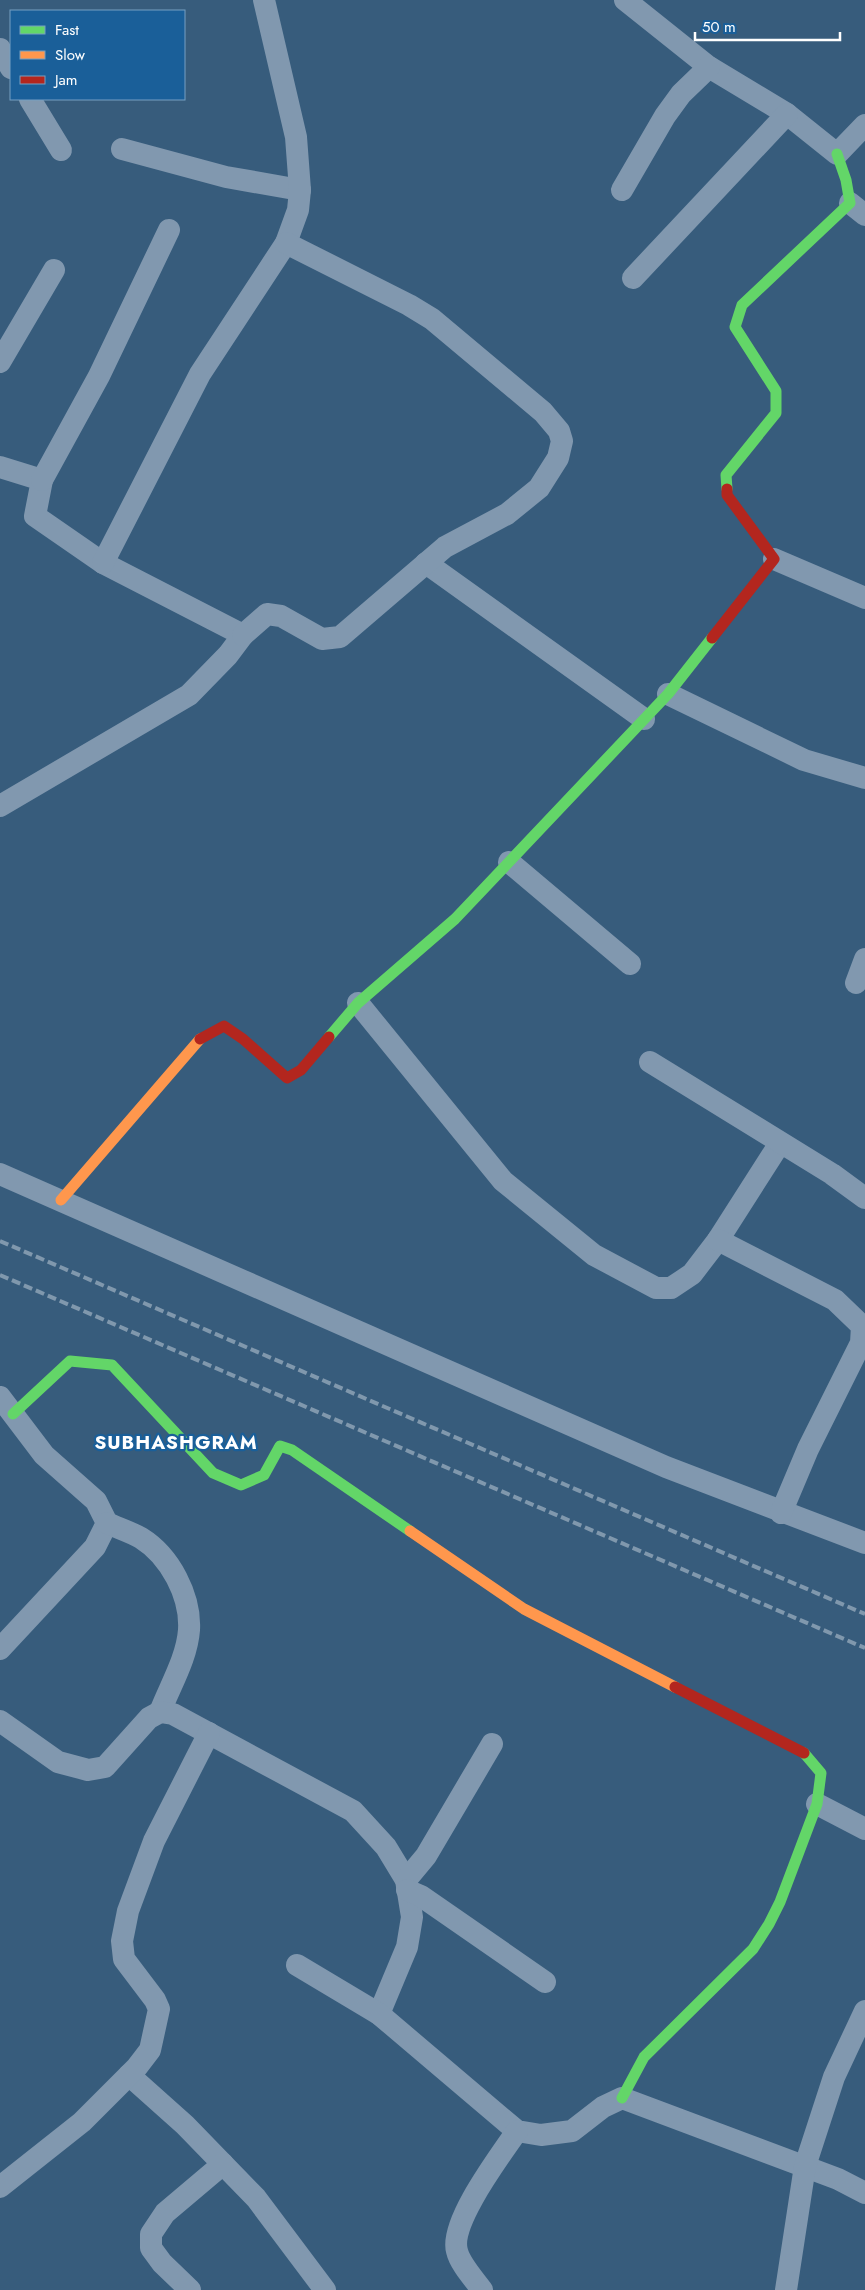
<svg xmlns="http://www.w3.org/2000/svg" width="865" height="2290" font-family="Jost,sans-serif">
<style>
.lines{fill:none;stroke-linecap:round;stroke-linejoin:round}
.street{stroke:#8198af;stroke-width:22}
.fast{stroke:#63d668;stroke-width:11}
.slow{stroke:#ff974d;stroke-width:11}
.jam{stroke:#b3261e;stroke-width:11}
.rail{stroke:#8098ad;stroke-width:4;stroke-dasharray:9 4;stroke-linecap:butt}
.labels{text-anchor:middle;stroke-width:4.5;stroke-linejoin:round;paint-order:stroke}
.district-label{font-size:19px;font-weight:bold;letter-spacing:1px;fill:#fff;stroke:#1a5f99}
</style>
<rect width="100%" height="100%" fill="#375c7c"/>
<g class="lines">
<g class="street">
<polyline points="625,0 709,67 787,114 837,154 865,125"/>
<polyline points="0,49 11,68"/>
<polyline points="30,99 61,150"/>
<polyline points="122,149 226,177 300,190"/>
<polyline points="622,190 665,116 681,94 709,67"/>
<polyline points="850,203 865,215"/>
<polyline points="633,278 787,114"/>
<polyline points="0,362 54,270"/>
<polyline points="0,467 42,480 35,516 103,563 243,635 228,655 189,695 0,806"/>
<polyline points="42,480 99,376 169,230"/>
<polyline points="774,559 865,598"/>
<polyline points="103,563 200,374 286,243 298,210 300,190 296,137 264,0"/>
<polyline points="426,563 644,719"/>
<polyline points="243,635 267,614 281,616 322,639 340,637 445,547 507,514 539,488 558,458 562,441 559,431 543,412 432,319 409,305 286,243"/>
<polyline points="668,694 804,760 865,778"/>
<polyline points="509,862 630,964"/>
<polyline points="856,983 865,959"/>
<polyline points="358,1003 503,1181 594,1255 656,1288 671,1288 692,1274 718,1240 780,1143"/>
<polyline points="650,1062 832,1174 865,1198"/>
<polyline points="0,1174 666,1467 865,1543"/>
<polyline points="718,1240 835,1300 862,1326 861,1343 808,1449 781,1513"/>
<polyline points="0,1397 44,1455 96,1501 107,1523 95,1547 0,1649"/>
<path d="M107 1523C118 1528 131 1532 141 1538 170 1556 191 1596 189 1630 187 1658 170 1686 160 1712"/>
<polyline points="0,1721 58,1762 88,1770 105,1767 149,1718 160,1712 173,1714 353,1811 386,1847 406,1880 412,1917 407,1947 379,2014"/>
<polyline points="817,1804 865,1829"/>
<polyline points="406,1880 426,1856 492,1744"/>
<polyline points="407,1890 421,1896 545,1982"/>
<polyline points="297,1965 379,2014 517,2131 541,2135 572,2131 603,2107 622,2098 838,2179 865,2193"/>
<polyline points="129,2075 185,2125 256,2198 325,2290"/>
<polyline points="0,2187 82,2122 137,2067 150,2050 159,2009 155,2000 124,1959 122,1941 128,1911 154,1841 209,1733"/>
<polyline points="190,2290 162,2263 151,2248 151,2234 165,2213 223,2164"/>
<path d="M482 2290C474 2279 460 2264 457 2251 449 2223 500 2156 517 2131"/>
<polyline points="786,2290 805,2166 834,2077 865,2011"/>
</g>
<g class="fast">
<polyline points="727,489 726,475 776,413 776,391 735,327 742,305 850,203 846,180 837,154"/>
<polyline points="329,1037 358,1003 455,919 668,694 712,638"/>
<polyline points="13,1414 70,1361 112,1365 213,1473 241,1485 264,1475 280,1446 292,1450 410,1531"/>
<polyline points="622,2098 644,2057 753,1949 769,1924 780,1902 817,1804 821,1773 804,1753"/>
</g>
<g class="slow">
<polyline points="61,1200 200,1039"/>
<polyline points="410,1531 524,1609 675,1687"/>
</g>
<g class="jam">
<polyline points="712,638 774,559 727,495 727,489"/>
<polyline points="200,1039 224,1026 243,1039 287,1078 301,1070 329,1037"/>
<polyline points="675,1687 804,1753"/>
</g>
<g class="rail">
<polyline points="0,1241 865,1614"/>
<polyline points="0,1275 865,1648"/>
</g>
</g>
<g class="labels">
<g class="district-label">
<text x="176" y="1449">SUBHASHGRAM</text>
</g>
</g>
<rect x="10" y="10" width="175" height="90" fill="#1a5f99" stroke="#769fc2"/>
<rect x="20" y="26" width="25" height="8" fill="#63d668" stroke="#769fc2"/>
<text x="55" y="35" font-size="15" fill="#ffffff">Fast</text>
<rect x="20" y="51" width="25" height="8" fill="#ff974d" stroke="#769fc2"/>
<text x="55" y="60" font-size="15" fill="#ffffff">Slow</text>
<rect x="20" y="76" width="25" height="8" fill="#b3261e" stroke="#769fc2"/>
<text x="55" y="85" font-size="15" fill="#ffffff">Jam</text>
<path d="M695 32v8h145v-8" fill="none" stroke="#ffffff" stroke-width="2.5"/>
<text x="702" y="32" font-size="15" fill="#ffffff" stroke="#1a5f99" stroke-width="4" paint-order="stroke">50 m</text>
</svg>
